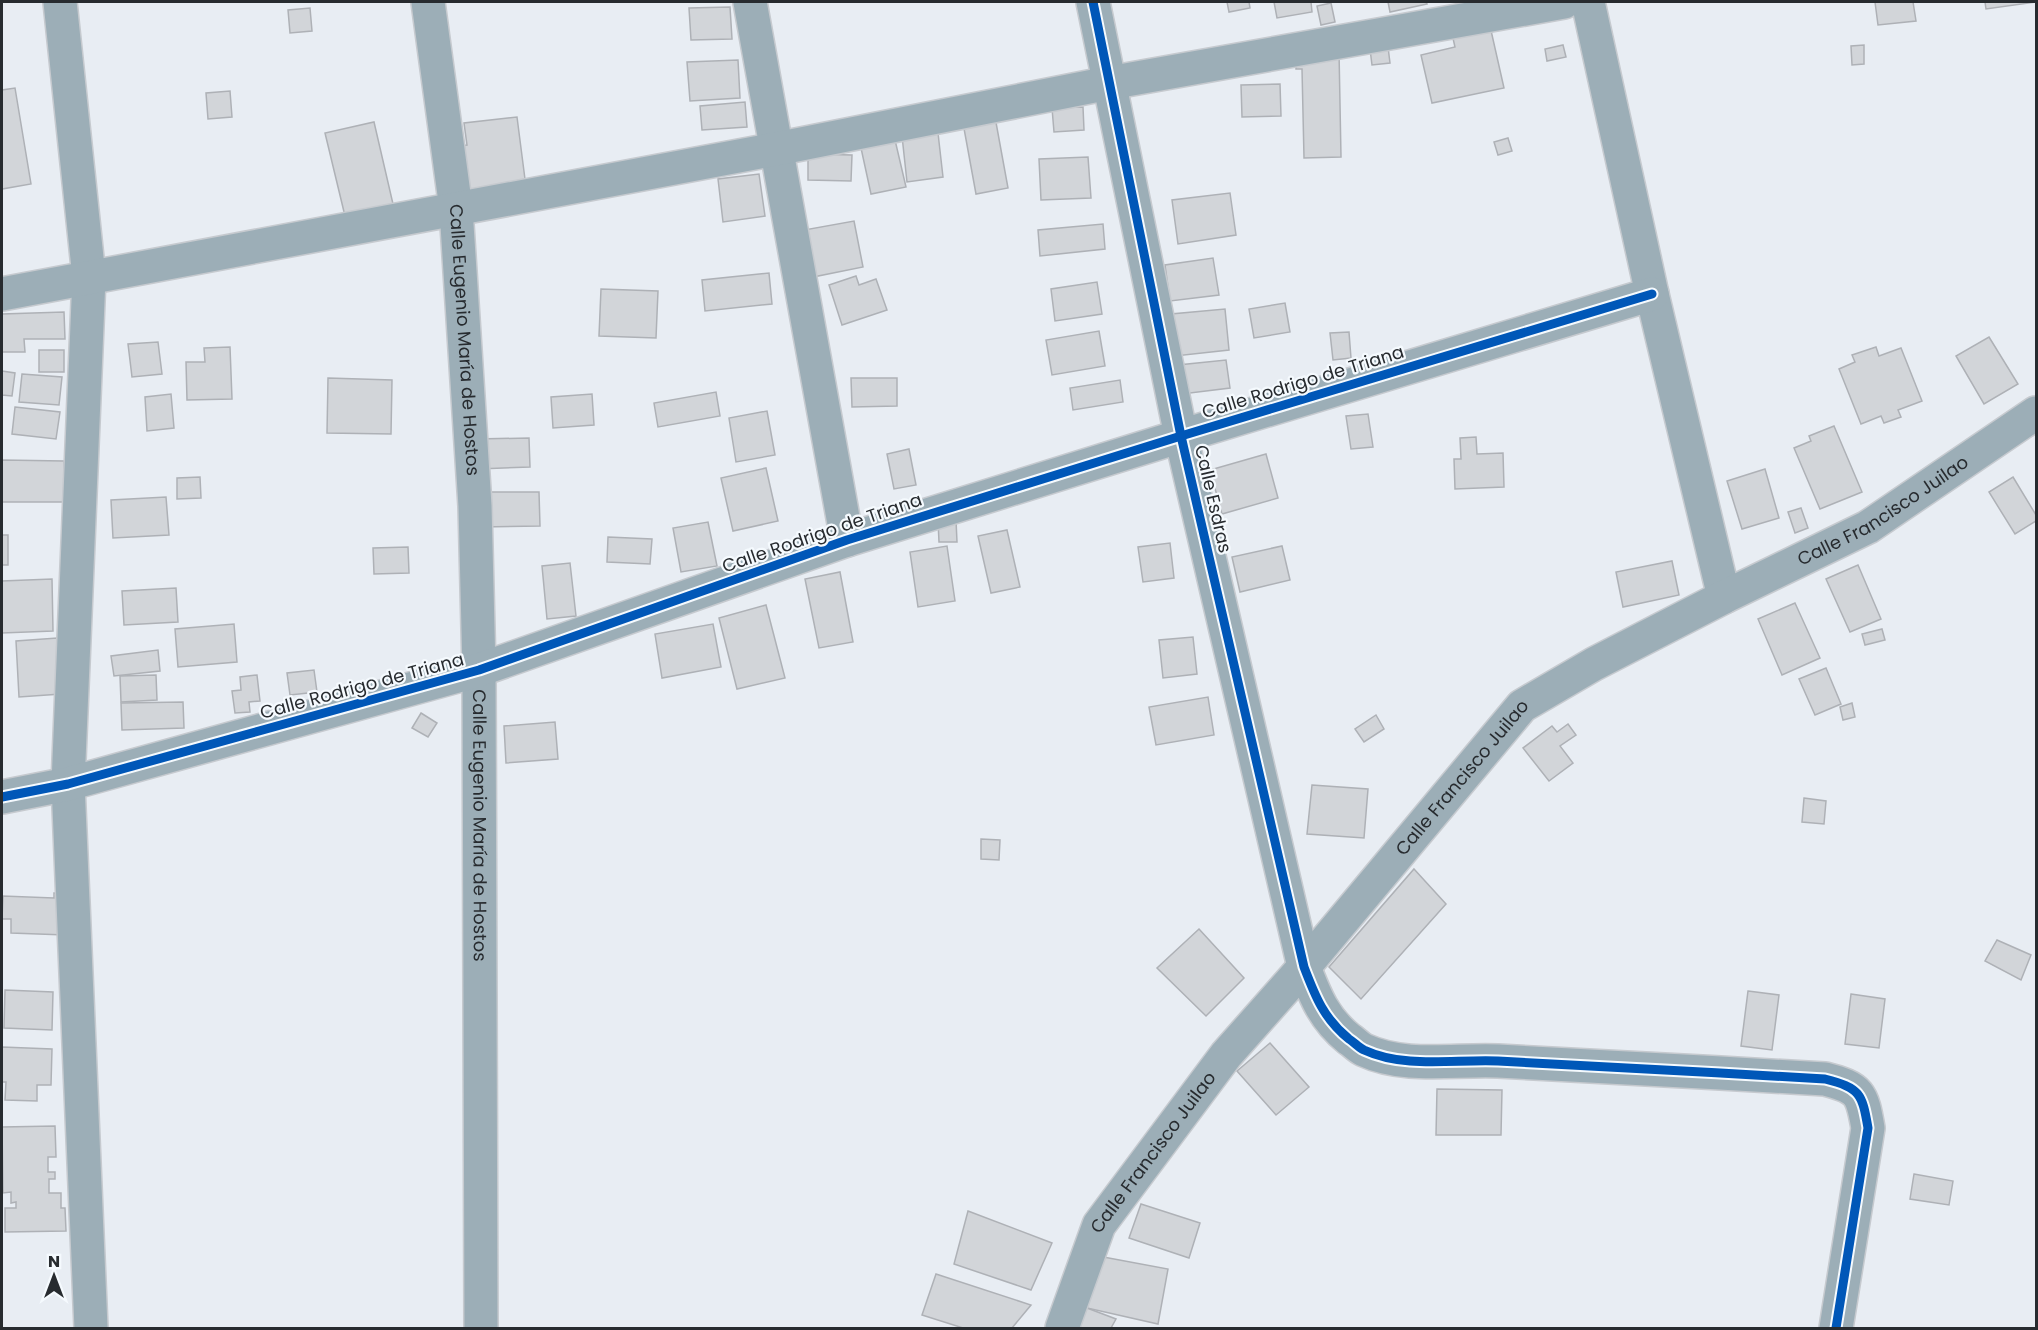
<svg xmlns="http://www.w3.org/2000/svg" width="2038" height="1330" font-family="Poppins,sans-serif">
<style>
.building{fill:#d2d5d9;stroke:#aeb1b6;stroke-width:1.5}
.lines{fill:none;stroke-linecap:round;stroke-linejoin:round}
.minor-casing{stroke:#c6cacf;stroke-width:36}
.minor{stroke:#9caeb7;stroke-width:33}
.cycleway-casing{stroke:#f5fafe;stroke-width:13}
.cycleway{stroke:#0057b8;stroke-width:9}
.labels{text-anchor:middle;stroke-width:4.5;stroke-linejoin:round;paint-order:stroke}
.street-label{font-size:18px;fill:#272b2f;stroke:#f5fafe}
</style>
<rect width="100%" height="100%" fill="#e8edf3"/>
<g class="building">
<polygon points="1227,2 1249,2 1250,8 1229,12"/>
<polygon points="1274,2 1311,2 1312,12 1277,18"/>
<polygon points="1388,2 1426,2 1427,4 1390,12"/>
<polygon points="1875,2 1913,2 1916,21 1878,25"/>
<polygon points="1985,2 2036,2 1986,9"/>
<polygon points="1331,3 1335,22 1321,25 1317,6"/>
<polygon points="730,7 732,39 691,40 689,8"/>
<polygon points="310,8 312,31 290,33 288,10"/>
<polygon points="1490,26 1504,88 1432,103 1421,55 1455,47 1452,34"/>
<polygon points="1563,45 1566,57 1547,61 1545,49"/>
<polygon points="1864,45 1864,64 1852,65 1851,46"/>
<polygon points="1388,47 1390,63 1372,65 1370,49"/>
<polygon points="1339,51 1341,157 1304,158 1302,69 1296,69 1296,59"/>
<polygon points="738,60 740,98 690,101 687,62"/>
<polygon points="1280,84 1281,116 1242,117 1241,85"/>
<polygon points="15,88 31,184 2,189 2,90"/>
<polygon points="230,91 232,117 208,119 206,93"/>
<polygon points="745,102 747,127 702,130 700,106"/>
<polygon points="1083,107 1084,130 1054,132 1052,108"/>
<polygon points="517,117 526,187 465,194 459,146 467,145 464,123"/>
<polygon points="995,117 1008,188 976,194 963,123"/>
<polygon points="374,122 393,204 345,216 325,133"/>
<polygon points="938,133 943,177 907,182 902,136"/>
<polygon points="1508,138 1512,151 1498,155 1494,142"/>
<polygon points="895,140 906,187 871,194 861,148"/>
<polygon points="808,154 852,155 851,181 808,180"/>
<polygon points="1088,157 1091,198 1041,200 1039,159"/>
<polygon points="759,174 765,216 723,222 718,179"/>
<polygon points="1230,193 1236,235 1178,244 1172,200"/>
<polygon points="854,221 863,267 813,277 804,230"/>
<polygon points="1103,224 1105,249 1040,256 1038,230"/>
<polygon points="1213,258 1219,295 1170,301 1165,265"/>
<polygon points="769,273 772,304 705,311 702,280"/>
<polygon points="856,276 859,285 876,279 887,310 842,325 829,285"/>
<polygon points="1097,282 1102,314 1055,321 1051,289"/>
<polygon points="601,289 658,291 656,338 599,336"/>
<polygon points="1285,303 1290,332 1254,338 1249,309"/>
<polygon points="1225,309 1229,350 1175,356 1171,314"/>
<polygon points="64,312 65,339 24,339 25,352 2,352 2,314"/>
<polygon points="1099,331 1105,366 1052,375 1046,340"/>
<polygon points="1349,332 1351,358 1333,360 1330,333"/>
<polygon points="1989,337 2018,384 1984,404 1956,356"/>
<polygon points="158,342 162,374 132,377 128,344"/>
<polygon points="230,347 232,399 187,400 186,362 205,362 204,348"/>
<polygon points="1876,347 1879,356 1901,348 1922,401 1898,410 1901,417 1884,423 1881,416 1861,424 1839,369 1855,362 1852,355"/>
<rect x="39" y="350" width="25" height="22"/>
<polygon points="1226,360 1230,388 1182,394 1178,365"/>
<polygon points="2,371 15,373 12,396 2,395"/>
<polygon points="22,374 62,377 59,405 19,402"/>
<polygon points="328,378 392,380 391,434 327,433"/>
<polygon points="851,378 897,378 897,406 852,407"/>
<polygon points="1120,380 1123,402 1073,410 1070,388"/>
<polygon points="716,392 720,416 658,427 654,403"/>
<polygon points="171,394 174,428 147,431 145,397"/>
<polygon points="592,394 594,425 553,428 551,397"/>
<polygon points="15,407 60,412 56,439 12,434"/>
<polygon points="767,411 775,455 736,462 729,418"/>
<polygon points="1368,414 1373,447 1351,449 1346,416"/>
<polygon points="1834,426 1862,492 1820,509 1794,448 1811,441 1809,436"/>
<polygon points="1476,437 1477,454 1503,453 1504,487 1455,489 1454,459 1461,459 1460,438"/>
<polygon points="529,438 530,467 478,469 477,439"/>
<polygon points="909,449 916,485 894,489 887,454"/>
<polygon points="1266,454 1278,498 1222,514 1210,470"/>
<polygon points="2,460 64,461 64,502 2,502"/>
<polygon points="766,468 778,521 733,531 721,478"/>
<polygon points="1765,469 1779,518 1742,529 1727,481"/>
<polygon points="200,477 201,498 177,499 177,478"/>
<polygon points="2013,477 2036,515 2036,521 2015,534 1989,492"/>
<polygon points="480,492 539,492 540,526 481,527"/>
<polygon points="166,497 169,535 113,538 111,500"/>
<polygon points="1801,508 1808,528 1795,533 1788,512"/>
<polygon points="956,520 957,542 939,542 938,521"/>
<polygon points="708,522 717,566 681,572 673,528"/>
<polygon points="1007,530 1020,587 991,593 978,536"/>
<rect x="2" y="535" width="6" height="30"/>
<polygon points="608,537 652,539 650,564 607,562"/>
<polygon points="1170,543 1174,578 1143,582 1138,547"/>
<polygon points="947,546 955,601 918,607 910,552"/>
<polygon points="1282,546 1290,580 1240,592 1232,557"/>
<polygon points="408,547 409,573 374,574 373,548"/>
<polygon points="1672,561 1679,595 1623,607 1616,572"/>
<polygon points="570,563 576,616 547,619 542,566"/>
<polygon points="1858,565 1881,619 1850,632 1826,579"/>
<polygon points="840,572 853,642 819,648 805,579"/>
<polygon points="52,579 53,631 2,633 2,581"/>
<polygon points="176,588 178,622 124,625 122,591"/>
<polygon points="1795,603 1820,658 1782,675 1758,619"/>
<polygon points="766,605 785,678 737,689 719,618"/>
<polygon points="234,624 237,662 178,667 175,629"/>
<polygon points="713,624 721,667 662,678 655,634"/>
<polygon points="1882,629 1885,640 1865,645 1862,634"/>
<polygon points="1193,637 1197,674 1163,678 1159,640"/>
<polygon points="57,638 61,694 19,697 16,641"/>
<polygon points="158,650 160,671 114,676 111,656"/>
<polygon points="1826,668 1841,704 1815,715 1799,679"/>
<polygon points="314,670 317,692 290,695 287,673"/>
<polygon points="156,675 157,700 121,702 120,676"/>
<polygon points="257,675 260,701 249,702 250,712 235,713 232,691 241,690 240,677"/>
<polygon points="1208,697 1214,735 1156,745 1149,707"/>
<polygon points="183,702 184,728 122,730 121,703"/>
<polygon points="1852,703 1855,717 1843,720 1840,707"/>
<polygon points="421,713 437,723 428,737 412,728"/>
<polygon points="1376,715 1384,729 1364,742 1355,729"/>
<polygon points="555,722 558,759 506,763 504,726"/>
<polygon points="1568,724 1576,735 1560,746 1573,763 1549,781 1523,748 1552,726 1557,732"/>
<polygon points="1312,785 1368,789 1364,838 1307,834"/>
<polygon points="1804,798 1826,801 1824,824 1802,822"/>
<polygon points="981,839 1000,840 999,860 981,859"/>
<polygon points="1414,869 1446,904 1361,999 1329,967"/>
<polygon points="54,893 66,894 65,935 11,933 11,919 2,919 3,896 54,898"/>
<polygon points="1199,929 1244,978 1206,1016 1157,968"/>
<polygon points="1997,940 2031,955 2021,980 1985,961"/>
<polygon points="5,990 53,992 52,1030 4,1028"/>
<polygon points="1748,991 1779,995 1772,1050 1741,1046"/>
<polygon points="1851,994 1885,999 1879,1048 1845,1044"/>
<polygon points="1270,1043 1309,1087 1276,1115 1237,1071"/>
<polygon points="2,1047 52,1049 51,1085 37,1085 37,1101 5,1100 6,1082 2,1082"/>
<polygon points="1437,1089 1502,1090 1501,1135 1436,1135"/>
<polygon points="55,1126 56,1157 48,1157 48,1172 55,1172 55,1179 49,1179 49,1193 61,1193 61,1208 65,1208 66,1231 5,1232 5,1208 16,1208 16,1202 11,1203 11,1192 3,1193 2,1127"/>
<polygon points="1914,1174 1953,1181 1949,1205 1910,1199"/>
<polygon points="1141,1204 1200,1223 1189,1258 1129,1238"/>
<polygon points="968,1211 1052,1243 1031,1290 954,1264"/>
<polygon points="1098,1256 1168,1269 1158,1324 1087,1308"/>
<polygon points="936,1274 1031,1305 1012,1328 963,1328 922,1315"/>
<polygon points="1087,1308 1116,1319 1111,1328 1080,1328 1078,1327"/>
</g>
<g class="lines">
<defs>
<g id="minor">
<polyline points="60,2 89,277 68,784 91,1328"/>
<path id="s1" d="M428 2 456 209 475 506 479 670 481 1328"/>
<polyline points="750,2 847,540"/>
<path d="M1093 2 1181 436 1304 967C1315 996 1324 1019 1349 1039 1354 1042 1358 1047 1364 1050 1405 1069 1454 1059 1498 1061 1607 1066 1716 1073 1825 1079 1860 1088 1862 1093 1868 1128L1836 1328"/>
<polyline points="1588,2 1652,294 1724,597"/>
<polyline points="2,294 776,149 1109,83 1564,2"/>
<polyline points="2,797 68,784 479,670 847,540 1181,436 1652,294"/>
<path id="s2" d="M1062 1328 1099 1225 1226 1055 1304 967 1522 706 1594 664 1724 597 1868 527 2036 413"/>
</g>
</defs>
<use href="#minor" class="minor-casing"/>
<use href="#minor" class="minor"/>
<defs>
<g id="cycleway">
<path d="M1093 2 1181 436 1304 967C1315 996 1324 1019 1349 1039 1354 1042 1358 1047 1364 1050 1405 1069 1454 1059 1498 1061 1607 1066 1716 1073 1825 1079 1860 1088 1862 1093 1868 1128L1836 1328"/>
<polyline points="2,797 68,784 479,670 847,540 1181,436 1652,294"/>
</g>
</defs>
<use href="#cycleway" class="cycleway-casing"/>
<use href="#cycleway" class="cycleway"/>
</g>
<g class="labels">
<g class="street-label">
<text dy="6" stroke="none"><textPath href="#s1" startOffset="340">Calle Eugenio María de Hostos</textPath></text>
<text transform="translate(1303 382) rotate(-17)" y="6">Calle Rodrigo de Triana</text>
<text transform="translate(1213 499) rotate(77)" y="6">Calle Esdras</text>
<text dy="6" stroke="none"><textPath href="#s2" startOffset="1190">Calle Francisco Juilao</textPath></text>
<text transform="translate(822 533) rotate(-19)" y="6">Calle Rodrigo de Triana</text>
<text transform="translate(362 686) rotate(-15)" y="6">Calle Rodrigo de Triana</text>
<text dy="6" stroke="none"><textPath href="#s2" startOffset="686">Calle Francisco Juilao</textPath></text>
<text dy="6" stroke="none"><textPath href="#s1" startOffset="826">Calle Eugenio María de Hostos</textPath></text>
<text dy="6" stroke="none"><textPath href="#s2" startOffset="200">Calle Francisco Juilao</textPath></text>
</g>
</g>
<rect width="2038" height="1330" fill="none" stroke="#272b2f" stroke-width="6"/>
<g transform="translate(54 1276)" stroke="#f5fafe" stroke-width="4.5" paint-order="stroke">
<path d="M0-4.5L10 22L0 15L-10 22Z" fill="#272b2f"/>
<text y="-9" font-size="16" font-weight="bold" text-anchor="middle" fill="#272b2f">N</text>
</g>
</svg>
